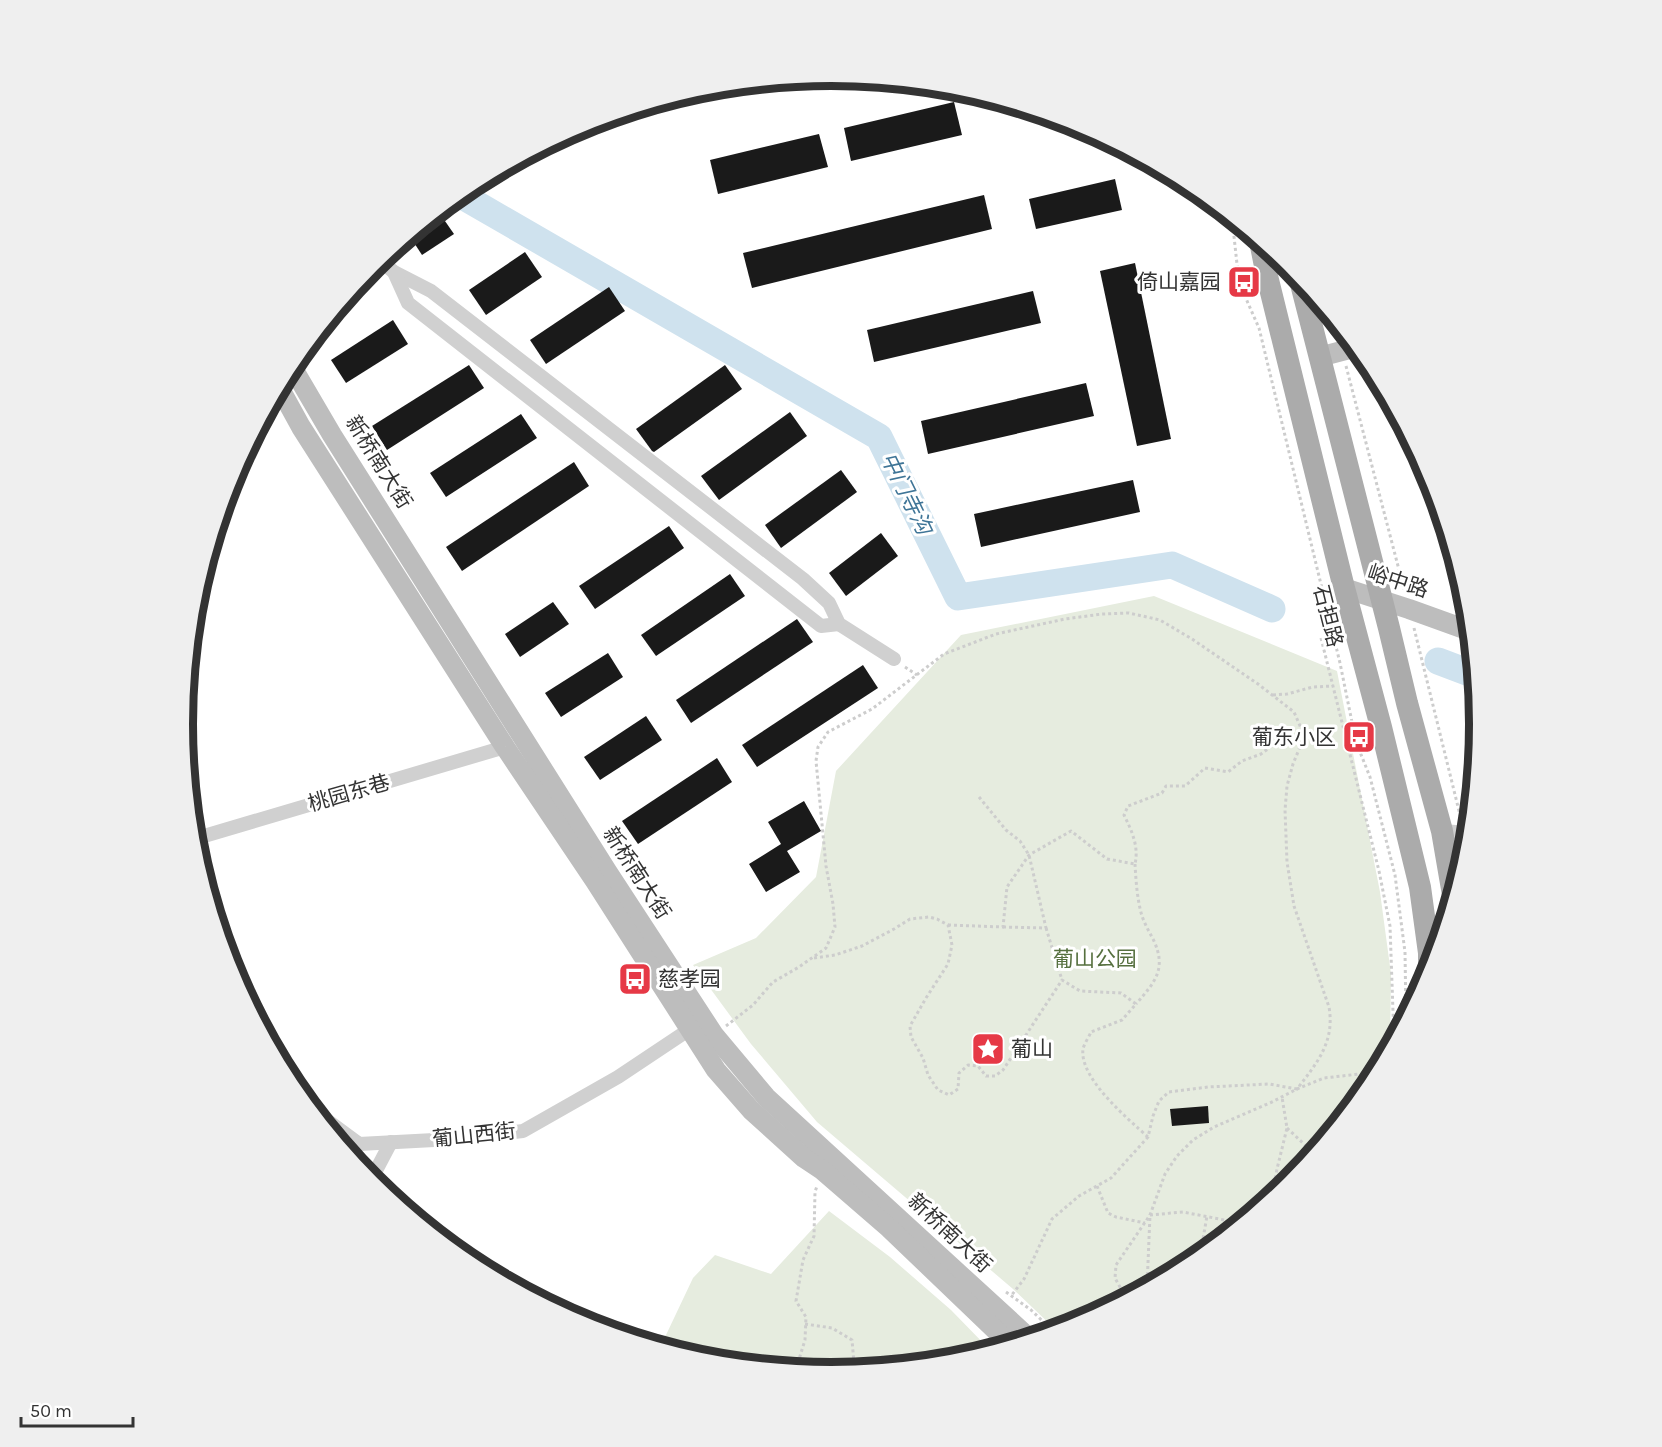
<svg xmlns="http://www.w3.org/2000/svg" width="1662" height="1447" font-family="Karla,'Noto Sans SC',sans-serif">
<style>
.green{fill:#e6ecdf}
.lines{fill:none;stroke-linecap:round;stroke-linejoin:round}
.river{stroke:#cfe2ee;stroke-width:27}
.building{fill:#1a1a1a}
.path{stroke:#cdcdcd;stroke-width:3;stroke-dasharray:3 3;stroke-linecap:butt}
.street{stroke:#d0d0d0;stroke-width:14}
.secondary{stroke:#bdbdbd;stroke-width:20}
.primary{stroke:#ababab;stroke-width:22}
.labels{text-anchor:middle;stroke-width:6;stroke-linejoin:round;paint-order:stroke}
.poi-label{font-size:21px;fill:#333;stroke:#fff;text-anchor:end}
.street-label{font-size:21px;fill:#333;stroke:#fff}
.park-label{font-size:21px;fill:#56703f;stroke:#fff}
.water-label{font-size:22px;font-style:italic;fill:#3f7597;stroke:#fff}
.rim{fill:none;stroke:#333;stroke-width:8}
</style>
<rect width="100%" height="100%" fill="#fff"/>
<g class="green">
<polygon points="1154,596 1337,671 1380,892 1391,974 1390,1047 1370,1084 1289,1182 1191,1263 1079,1323 1056,1330 1013,1289 817,1122 751,1044 693,965 756,938 816,877 836,771 961,635"/>
<polygon points="829,1211 890,1257 951,1310 990,1350 957,1360 831,1372 704,1359 650,1343 666,1335 693,1278 715,1255 771,1274"/>
</g>
<g class="lines">
<g class="river">
<polyline points="459,194 879,437 958,597 1172,565 1272,609"/>
<polyline points="1438,661 1475,675"/>
</g>
</g>
<g class="building">
<polygon points="954,102 962,135 851,161 844,128"/>
<polygon points="819,134 828,167 718,194 710,160"/>
<polygon points="1115,179 1122,210 1036,229 1029,199"/>
<polygon points="984,195 992,229 752,288 743,253"/>
<polygon points="438,211 454,234 422,255 409,235"/>
<polygon points="525,252 542,277 486,315 469,290"/>
<polygon points="1135,263 1171,439 1137,446 1100,271"/>
<polygon points="609,287 625,311 546,364 530,340"/>
<polygon points="1033,291 1041,323 874,362 867,330"/>
<polygon points="393,320 408,344 346,383 331,360"/>
<polygon points="469,365 484,388 387,450 372,426"/>
<polygon points="725,365 742,389 654,452 652,451 636,429"/>
<polygon points="1086,383 1094,416 928,454 921,421"/>
<polygon points="790,412 807,436 719,500 701,476"/>
<polygon points="521,414 537,438 446,497 430,473"/>
<polygon points="574,462 589,486 462,571 446,547"/>
<polygon points="841,470 857,492 781,548 765,525"/>
<polygon points="1133,480 1140,512 981,547 974,514"/>
<polygon points="669,526 684,548 595,609 579,586"/>
<polygon points="881,533 898,556 846,596 829,573"/>
<polygon points="730,574 745,596 656,656 641,635"/>
<polygon points="553,602 569,624 520,657 505,634"/>
<polygon points="797,619 813,642 691,723 676,700"/>
<polygon points="608,653 623,677 561,717 545,693"/>
<polygon points="863,665 878,688 757,767 742,745"/>
<polygon points="646,716 662,740 600,780 584,757"/>
<polygon points="717,758 732,782 638,844 622,821"/>
<polygon points="804,801 821,831 787,851 800,872 766,892 749,864 781,844 768,822"/>
<polygon points="1208,1106 1209,1123 1172,1126 1170,1109"/>
</g>
<g class="lines">
<g class="path">
<polyline points="1232,218 1237,264 1244,294 1259,328 1340,663 1356,742 1370,777 1395,875 1405,952 1406,1016"/>
<polyline points="1337,322 1339,336"/>
<polyline points="1346,366 1404,589"/>
<polyline points="1414,628 1461,819"/>
<polyline points="1321,638 1379,871 1390,926 1394,1040"/>
<polyline points="905,667 917,675"/>
<polyline points="1273,695 1287,694 1313,687 1333,686"/>
<polyline points="979,797 1006,830 1020,841 1029,855 1046,928 1003,927"/>
<path d="M1135 864C1136 881 1137 899 1142 916 1145 925 1150 933 1154 941 1167 970 1154 983 1136 1004"/>
<path d="M948 925 1003 927 1007 887 1029 855 1071 831 1107 859 1135 864C1139 847 1132 831 1124 815L1128 806 1162 793 1166 786H1185L1205 768 1228 772 1242 761 1261 754 1281 739 1289 735 1300 745"/>
<polyline points="1046,928 1062,980"/>
<path d="M814 958 835 955 862 946 894 929 910 919 929 917 937 919 948 925 952 945 948 964 926 998 910 1026 911 1037 923 1058 928 1075 938 1090 949 1095 958 1089 959 1073 968 1065 978 1066 986 1076H995L1003 1070 1062 980 1080 991 1121 993 1136 1004 1122 1020 1091 1032C1089 1037 1084 1044 1083 1049 1079 1078 1128 1119 1148 1137"/>
<path d="M726 1026 753 1005 773 982 799 967 826 948 835 927 833 904 826 866 816 761 818 747 828 732 872 709 944 654 996 634 1065 619 1102 614 1129 613 1160 620 1192 639 1258 684 1294 712 1301 728 1302 742 1293 764 1287 786 1285 810 1287 862 1294 906 1329 1007C1335 1042 1317 1063 1297 1089L1269 1084 1208 1087 1169 1092 1159 1101 1153 1116 1148 1137 1111 1178 1079 1196 1052 1219 1024 1279 1011 1296"/>
<polyline points="1287,1128 1305,1145 1310,1157"/>
<polyline points="1097,1186 1108,1213 1116,1217 1145,1223"/>
<polyline points="1272,1196 1277,1169 1287,1128 1282,1097"/>
<polyline points="1200,1256 1207,1216"/>
<polyline points="1147,1287 1150,1215 1183,1212 1240,1223"/>
<polyline points="1006,1292 1031,1310 1053,1331"/>
<polyline points="1126,1298 1115,1278 1116,1265 1150,1215 1165,1174 1177,1156 1193,1140 1214,1127 1272,1102 1297,1089 1324,1078 1359,1074 1375,1075"/>
<polyline points="805,1324 832,1328 852,1340 854,1363 859,1369"/>
<polyline points="796,1369 805,1340 806,1317 796,1301 803,1260 814,1236 815,1192 817,1186"/>
</g>
<g class="street">
<polyline points="379,260 394,272 431,291 803,579 829,603 839,624 894,659"/>
<polyline points="394,272 408,303 821,626 839,624"/>
<polyline points="1442,831 1469,833"/>
<polyline points="194,839 505,747"/>
<polyline points="313,1110 359,1144 453,1139 523,1131 618,1077 690,1029"/>
<polyline points="371,1180 391,1142"/>
</g>
<g class="secondary">
<polyline points="1319,357 1357,347"/>
<polyline points="291,365 332,435 607,871 714,1035 766,1097 1029,1338"/>
<polyline points="279,387 301,427 505,747 595,881 716,1070 751,1110 804,1158 822,1170 889,1228 1010,1344"/>
<polyline points="1344,588 1409,609 1470,631"/>
</g>
<g class="primary">
<polyline points="1260,241 1267,276 1344,588 1381,727 1420,887 1429,953 1429,974"/>
<polyline points="1299,276 1389,628 1407,703 1442,831 1453,895"/>
</g>
</g>
<defs>
<symbol id="bus-square" viewBox="-11 -11 22 22"><rect x="-9" y="-9" width="18" height="18" rx="4" fill="#e63946" stroke="#fff"/><path d="M-5-6H5V4H4V6H2V4H-2V6H-4V4H-5ZM-3.5-4V0h7V-4ZM-3.5 1.2v1.5H-2V1.2ZM2 1.2v1.5H3.5V1.2Z" fill="#fff"/></symbol>
<symbol id="sight-square" viewBox="-11 -11 22 22"><rect x="-9" y="-9" width="18" height="18" rx="4" fill="#e63946" stroke="#fff"/><path d="M0-6L1.8-2.2L6-1.7L2.9 1.2L3.7 5.4L0 3.3L-3.7 5.4L-2.9 1.2L-6-1.7L-1.8-2.2Z" fill="#fff"/></symbol>
</defs>
<g fill-rule="evenodd">
<use href="#bus-square" x="1225" y="263" width="38" height="38"/>
<use href="#bus-square" x="1340" y="718" width="38" height="38"/>
<use href="#bus-square" x="616" y="960" width="38" height="38"/>
<use href="#sight-square" x="969" y="1030" width="38" height="38"/>
</g>
<g class="labels">
<g class="poi-label">
<text x="1221" y="289">倚山嘉园</text>
<text x="1336" y="744">葡东小区</text>
<text x="658" y="986" text-anchor="start">慈孝园</text>
<text x="1011" y="1056" text-anchor="start">葡山</text>
</g>
<g class="street-label">
<text transform="translate(379 462) rotate(58)" y="7">新桥南大街</text>
<text transform="translate(1398 581) rotate(18)" y="7">峪中路</text>
<text transform="translate(1328 616) rotate(76)" y="7">石担路</text>
<text transform="translate(349 793) rotate(-16)" y="7">桃园东巷</text>
<text transform="translate(637 873) rotate(57)" y="7">新桥南大街</text>
<text transform="translate(474 1135) rotate(-6)" y="7">葡山西街</text>
<text transform="translate(950 1233) rotate(43)" y="7">新桥南大街</text>
</g>
<g class="park-label">
<text x="1095" y="966">葡山公园</text>
</g>
<g class="water-label">
<text transform="translate(907 493) rotate(64)" y="8">中门寺沟</text>
</g>
</g>
<path d="M0 0H1662V1447H0ZM193 724a638 638 0 1 1 1276 0a638 638 0 1 1-1276 0Z" fill="#efefef" fill-rule="evenodd"/>
<path class="rim" d="M193 724a638 638 0 1 1 1276 0a638 638 0 1 1-1276 0Z"/>
<path d="M21 1417v9h112v-9" fill="none" stroke="#333333" stroke-width="3"/>
<text x="30" y="1417" font-size="18" fill="#333333" stroke="#ffffff" stroke-width="4.5" paint-order="stroke">50 m</text>
</svg>
